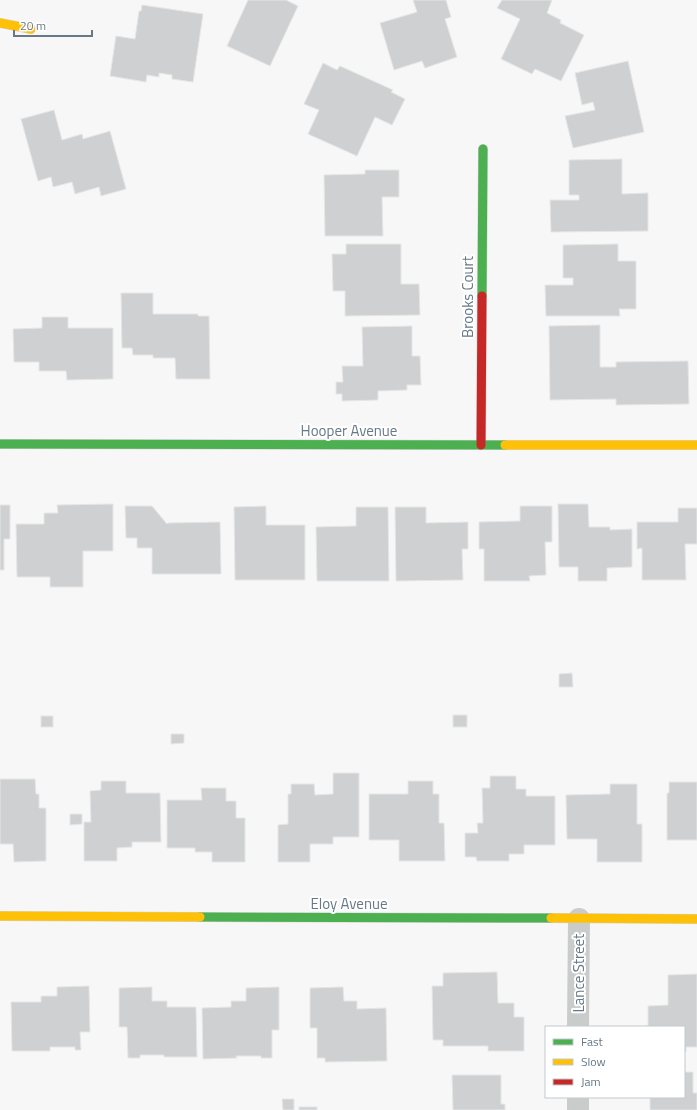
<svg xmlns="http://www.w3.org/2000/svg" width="697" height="1110" font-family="'Titillium Web',sans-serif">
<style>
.building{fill:#ced0d1;stroke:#e6e6e6}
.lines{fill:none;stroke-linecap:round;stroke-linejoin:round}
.fast-casing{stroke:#d3d4d4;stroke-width:10}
.slow-casing{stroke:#d3d4d4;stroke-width:10}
.jam-casing{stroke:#d3d4d4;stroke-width:10}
.street{stroke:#cacccc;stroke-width:22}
.fast{stroke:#4caf50;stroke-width:9}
.slow{stroke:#ffc107;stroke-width:9}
.jam{stroke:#c62828;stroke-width:9}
.labels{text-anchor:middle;stroke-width:4;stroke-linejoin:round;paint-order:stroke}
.street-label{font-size:15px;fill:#677986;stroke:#fff}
</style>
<rect width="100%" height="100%" fill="#f7f7f7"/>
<g class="building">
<polygon points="248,0 286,0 298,6 270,66 227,46"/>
<polygon points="413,0 446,0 451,17 445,19 457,57 425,68 422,61 394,70 380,23 417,12"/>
<polygon points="502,0 552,0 547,13 561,20 560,23 584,35 561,81 535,69 532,74 501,59 520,19 497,8"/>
<polygon points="142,5 203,14 193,82 172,79 172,75 159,73 159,77 147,75 146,82 110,76 116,36 135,39 139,11 141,11"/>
<polygon points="628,61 644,132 573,148 565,116 595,110 593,102 582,105 575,73"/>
<polygon points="323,63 337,70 340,66 393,90 391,92 405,99 392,125 375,117 357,156 308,134 319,110 304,104"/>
<polygon points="54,110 62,140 82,134 83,139 110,131 126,189 101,196 99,187 75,194 72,182 53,187 51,177 38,181 21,119"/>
<polygon points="622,159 622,194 648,193 648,231 551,232 550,200 579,200 579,195 569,195 569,160"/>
<polygon points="365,170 399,170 399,197 382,197 383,236 325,236 324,175 365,174"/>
<polygon points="346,244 401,244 401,284 419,284 420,315 345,316 345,291 333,291 332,254 346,254"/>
<polygon points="618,244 618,261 636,261 636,309 619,309 620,316 546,316 545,285 573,285 573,278 563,278 563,245"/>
<polygon points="121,293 153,293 153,314 198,314 198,316 209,316 210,379 176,379 175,358 153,358 153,355 133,355 132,348 122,348"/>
<polygon points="42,317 68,317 68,328 113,328 113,379 67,380 66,371 39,371 39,362 14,362 13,329 42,328"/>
<polygon points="600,325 600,367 616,367 616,362 688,361 689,404 616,405 616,399 550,400 549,326"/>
<polygon points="412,326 412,356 420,356 421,385 407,385 407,390 378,391 378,400 342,401 342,394 336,394 336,382 343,382 342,366 363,366 362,327"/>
<polygon points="113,504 113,551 83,551 83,587 50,587 50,577 17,577 16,524 44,524 44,513 58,513 57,505"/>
<polygon points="558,504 588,504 589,527 610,527 610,530 632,529 632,567 607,568 607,581 578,581 578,567 559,567"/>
<polygon points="0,505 10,505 10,539 4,539 4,570 0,570"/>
<polygon points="125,506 152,506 167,524 168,523 220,522 221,574 152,574 152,548 137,548 137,538 126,538"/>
<polygon points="266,506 266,525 305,525 305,580 235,580 234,507"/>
<polygon points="520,506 552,506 552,542 545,542 546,575 529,576 530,581 484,581 484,549 479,549 479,522 520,521"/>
<polygon points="356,507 388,507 389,581 317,581 316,527 356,526"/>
<polygon points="395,507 426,507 426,523 468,522 468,549 462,549 463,580 396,581"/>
<polygon points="678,508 697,508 697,544 685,544 686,580 642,580 642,548 637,549 637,522 678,522"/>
<polygon points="572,673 573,687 559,687 559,674"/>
<rect x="453" y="715" width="14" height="12"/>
<rect x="41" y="716" width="12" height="11"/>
<polygon points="171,734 184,734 184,743 171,744"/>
<polygon points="333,773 359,773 359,837 333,837 333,844 310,844 310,862 278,862 278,825 288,824 288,794 291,794 291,784 314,784 315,795 333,794"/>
<polygon points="490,776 516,776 516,789 526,789 526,796 555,796 555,845 524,845 524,854 509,854 509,861 477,861 476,857 465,857 465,833 478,833 477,823 483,823 482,788 490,788"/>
<polygon points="0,779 35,779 36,794 39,794 39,808 46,808 46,861 14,862 13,844 0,844"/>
<polygon points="101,781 126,781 126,793 160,793 161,842 132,842 132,847 117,848 117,861 84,861 84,822 91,822 90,791 101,790"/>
<polygon points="408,781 433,781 433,794 439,794 439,823 444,823 445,861 399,861 399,840 369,840 369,794 408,794"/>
<polygon points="669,782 697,782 697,840 667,840 667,793 669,793"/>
<polygon points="610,784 637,784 637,824 642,824 642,862 597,862 597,839 567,839 566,795 610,794"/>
<polygon points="201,788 226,788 226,801 236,801 236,818 245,818 245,862 212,862 212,852 195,852 195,848 167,848 167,800 202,800"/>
<polygon points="70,814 82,814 82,824 70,825"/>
<polygon points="497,972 498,1003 514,1003 514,1017 524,1017 524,1051 488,1051 488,1046 443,1046 443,1040 433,1040 432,986 443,986 443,973"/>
<polygon points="697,974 697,1047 686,1047 686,1052 684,1052 684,1027 648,1027 648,1006 668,1005 668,975"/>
<polygon points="89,986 90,1032 80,1032 81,1050 75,1050 75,1047 50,1047 50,1051 12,1051 11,1002 41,1002 41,996 57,996 57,987"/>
<polygon points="152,987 152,1001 167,1001 167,1007 196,1007 197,1057 164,1057 164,1055 140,1055 140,1058 128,1058 127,1027 119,1027 119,988"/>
<polygon points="279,987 279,1030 272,1030 272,1058 261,1058 261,1056 236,1056 237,1058 203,1059 202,1008 231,1007 231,1001 246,1001 246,988"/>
<polygon points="343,987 344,1001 357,1001 357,1009 386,1008 387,1061 325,1062 325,1058 317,1058 317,1028 310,1028 310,988"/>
<polygon points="684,1072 693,1072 693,1093 697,1093 697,1110 650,1110 650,1097 684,1097"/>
<polygon points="452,1075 501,1075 501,1104 505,1104 505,1110 453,1110"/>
<polygon points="282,1099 294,1099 294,1110 283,1110"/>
<rect x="299" y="1107" width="18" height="3"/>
</g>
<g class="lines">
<defs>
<g id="fast">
<polyline points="482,296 483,149"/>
<polyline points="0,444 505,445"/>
<polyline points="200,917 551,918"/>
</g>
<g id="slow">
<polyline points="0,23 31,29"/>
<polyline points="505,445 697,445"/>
<polyline points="0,916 200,917"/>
<polyline points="551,918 697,919"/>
</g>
<polyline id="jam" points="481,445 482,296"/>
</defs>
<use href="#fast" class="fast-casing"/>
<use href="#slow" class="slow-casing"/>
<use href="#jam" class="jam-casing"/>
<g class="street">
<polyline points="578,1027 579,919"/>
<polyline points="578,1110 578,1097"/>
</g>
<use href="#fast" class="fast"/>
<use href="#slow" class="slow"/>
<use href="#jam" class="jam"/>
</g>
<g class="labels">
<g class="street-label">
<text transform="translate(468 297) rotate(-90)" y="5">Brooks Court</text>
<text x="349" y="436">Hooper Avenue</text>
<text x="349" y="909">Eloy Avenue</text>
<text transform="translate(579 973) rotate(-90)" y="5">Lance Street</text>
</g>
</g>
<rect x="545" y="1026" width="140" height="72" fill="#ffffff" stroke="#c2c9cf"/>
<rect x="553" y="1039" width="20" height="6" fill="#4caf50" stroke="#c2c9cf"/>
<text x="581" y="1046" font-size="12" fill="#677986">Fast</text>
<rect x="553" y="1059" width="20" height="6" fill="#ffc107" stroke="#c2c9cf"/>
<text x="581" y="1066" font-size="12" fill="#677986">Slow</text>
<rect x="553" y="1079" width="20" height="6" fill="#c62828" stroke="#c2c9cf"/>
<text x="581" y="1086" font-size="12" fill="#677986">Jam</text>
<path d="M14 30v6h78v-6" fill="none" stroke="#677986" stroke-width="2"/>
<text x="20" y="30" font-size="12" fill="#677986" stroke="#ffffff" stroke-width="3" paint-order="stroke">20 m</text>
</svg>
